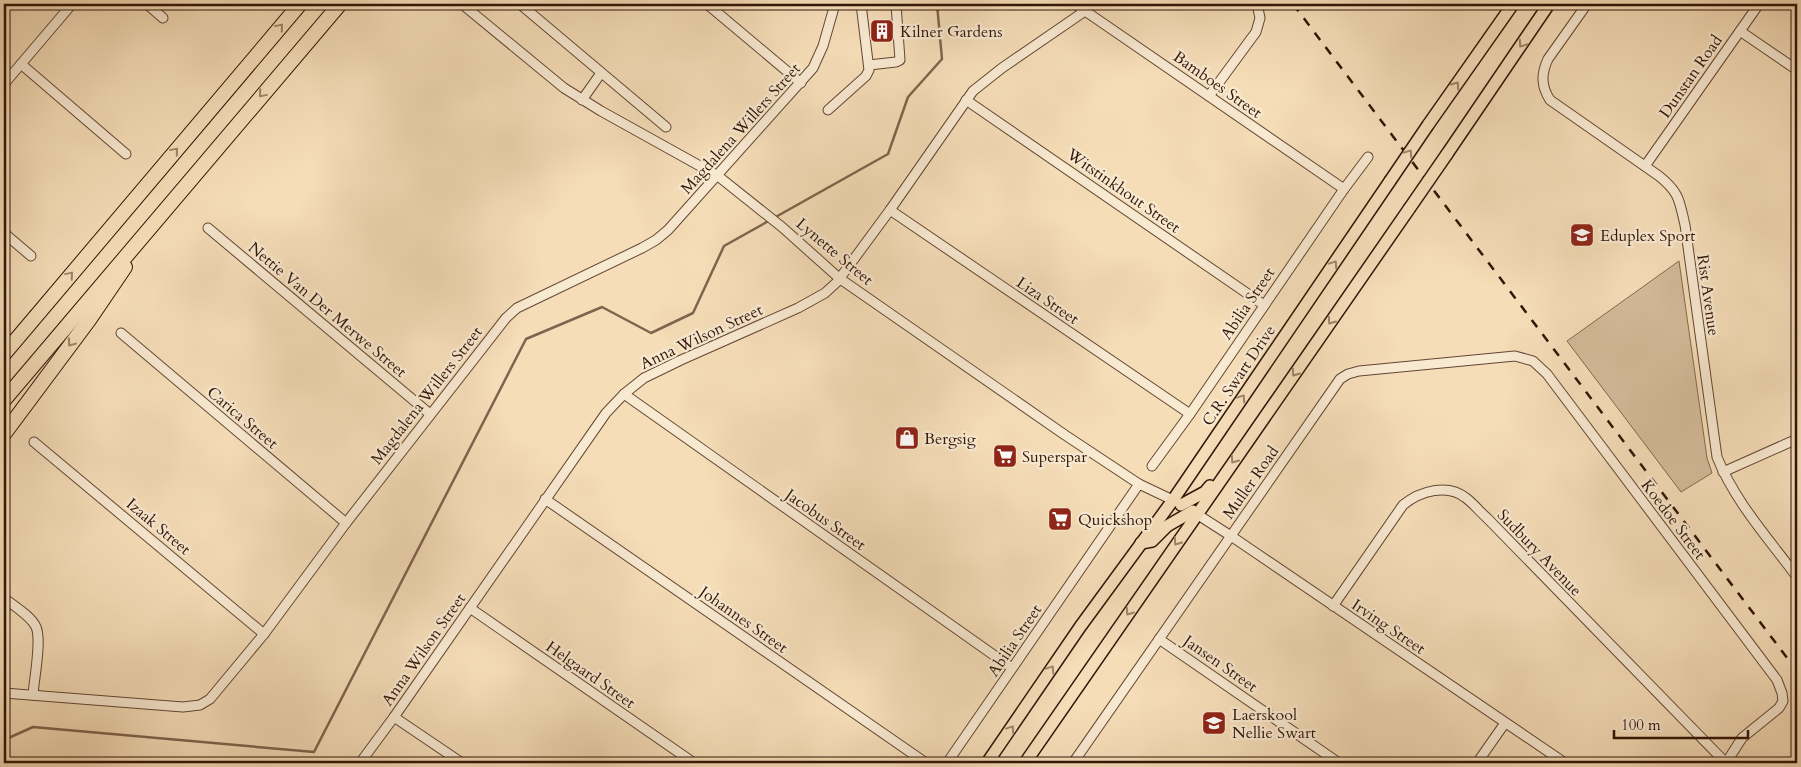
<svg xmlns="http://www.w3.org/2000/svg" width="1801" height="767" font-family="Cardo,serif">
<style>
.green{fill:#d4bb9a;stroke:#846850}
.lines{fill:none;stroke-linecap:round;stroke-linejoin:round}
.stream{stroke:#80644d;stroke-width:2.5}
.minor-casing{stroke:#644733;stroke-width:11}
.major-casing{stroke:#331507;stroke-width:14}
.highway-casing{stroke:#331507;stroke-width:16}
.minor{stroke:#f8e9d1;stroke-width:9}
.major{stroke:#f5ddb8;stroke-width:11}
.highway{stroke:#f5ddb8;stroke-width:14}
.rail{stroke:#331507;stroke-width:2.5;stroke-dasharray:9 9;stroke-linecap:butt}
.major-bridge-casing{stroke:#331507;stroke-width:14;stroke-linecap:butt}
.major-bridge{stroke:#f5ddb8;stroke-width:11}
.oneway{stroke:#9e8368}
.labels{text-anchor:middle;stroke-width:4.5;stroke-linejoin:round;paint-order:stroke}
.poi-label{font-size:16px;fill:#331507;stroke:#f8e9d1;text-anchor:start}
.street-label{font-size:16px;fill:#331507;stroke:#f8e9d1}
</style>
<rect width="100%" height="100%" fill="#f5ddb8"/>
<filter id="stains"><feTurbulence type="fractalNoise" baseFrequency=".004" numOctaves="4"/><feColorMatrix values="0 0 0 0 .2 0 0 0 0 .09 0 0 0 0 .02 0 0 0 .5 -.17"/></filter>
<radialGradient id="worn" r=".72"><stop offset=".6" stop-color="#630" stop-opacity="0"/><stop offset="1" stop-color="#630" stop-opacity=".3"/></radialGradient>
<polygon class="green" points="1679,261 1707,458 1712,473 1681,492 1567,341"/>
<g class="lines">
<polyline class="stream" points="4,740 33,727 314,752 526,339 602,307 651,333 693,313 724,246 888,154 908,97 942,59 937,4"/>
<defs>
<g id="minor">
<polyline points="147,4 163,18"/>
<polyline points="462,4 564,88 601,111 718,176 782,227 839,278 1065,435 1139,484 1177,502"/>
<polyline points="520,4 666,127"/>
<polyline points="707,4 801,83"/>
<polyline points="1075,4 1344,189"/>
<path d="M1587 4 1548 59C1541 74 1541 86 1550 100L1659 176C1680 193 1679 200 1685 225L1717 457C1735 502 1769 539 1797 577"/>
<polyline points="1740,31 1797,70"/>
<polyline points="21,64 126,154"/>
<polyline points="869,65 896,62 900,60 896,4"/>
<polyline points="4,84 72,4"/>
<polyline points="1209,96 1256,32 1260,18 1257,4"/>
<polyline points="582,100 601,73"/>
<polyline points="966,100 1264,305"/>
<polyline points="828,110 866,76 869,70 861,4"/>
<polyline points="1645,166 1759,4"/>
<polyline points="890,210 1190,414"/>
<polyline points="208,228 430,414"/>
<polyline points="4,233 31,256"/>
<polyline points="121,333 346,523"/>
<polyline points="624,394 1012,668"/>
<polyline points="34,442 264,634"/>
<polyline points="1152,466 1190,414 1344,189 1368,157"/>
<polyline points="1723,472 1797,439"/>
<polyline points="545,499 926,763"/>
<polyline points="1192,511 1231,536 1565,763"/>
<path d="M4 598C14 606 31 616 36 627 42 640 34 679 33 695"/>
<path d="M1333 606 1403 505C1420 491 1448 483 1466 498 1474 504 1480 512 1487 518L1726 763"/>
<polyline points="470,608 694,763"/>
<polyline points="1159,639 1339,763"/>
<polyline points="4,693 183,707 200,705 210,699 264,634 346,523 506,318 517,308 642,248 656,240 668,230 813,68 823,46 835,4"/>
<polyline points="394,717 462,763"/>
<polyline points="360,763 394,717 606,413 624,394 644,378 681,360 798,308 825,293 837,282 890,210 973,91 1002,68 1085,11"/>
<polyline points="947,763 1139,484"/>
<polyline points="1073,763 1340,379 1348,374 1359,371 1515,356 1533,361 1547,374 1777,680 1782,693 1783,701 1779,708 1742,738 1726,763"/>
<polyline points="1477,763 1505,723"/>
</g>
<g id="major">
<polyline points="1428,125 1513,4"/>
<polyline points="1447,154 1549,4"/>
<polyline points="1181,505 1205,492 1210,486"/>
<polyline points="1141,543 1152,541 1167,526 1193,511"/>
<polyline points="987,763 1080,627 1173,500 1390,181"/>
<polyline points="1025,763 1409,209"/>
</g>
<g id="highway">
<polyline points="4,354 300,4"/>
<polyline points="4,400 340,4"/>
<polyline points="4,434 89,320 125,267"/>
</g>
</defs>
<use href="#minor" class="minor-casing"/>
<use href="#major" class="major-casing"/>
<use href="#highway" class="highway-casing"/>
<use href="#minor" class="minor"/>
<use href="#major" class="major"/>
<use href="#highway" class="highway"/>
<polyline class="rail" points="1293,4 1797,671"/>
<defs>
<g id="major-bridge">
<polyline points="1390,181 1428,125"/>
<polyline points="1409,209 1447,154"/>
</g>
</defs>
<use href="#major-bridge" class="major-bridge-casing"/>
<use href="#major-bridge" class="major-bridge"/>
</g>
<defs><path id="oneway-chevron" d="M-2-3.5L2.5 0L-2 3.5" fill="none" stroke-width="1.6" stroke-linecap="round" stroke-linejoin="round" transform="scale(1.25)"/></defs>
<g class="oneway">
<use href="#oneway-chevron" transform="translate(280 27) rotate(-50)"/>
<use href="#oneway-chevron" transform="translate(1522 44) rotate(124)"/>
<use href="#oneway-chevron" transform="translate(1456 85) rotate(-55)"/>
<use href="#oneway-chevron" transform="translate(262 94) rotate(130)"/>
<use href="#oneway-chevron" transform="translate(175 151) rotate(-50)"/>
<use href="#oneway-chevron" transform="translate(1409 153) rotate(-56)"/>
<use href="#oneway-chevron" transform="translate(1334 264) rotate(-56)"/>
<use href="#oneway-chevron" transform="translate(70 275) rotate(-50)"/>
<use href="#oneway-chevron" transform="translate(1331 321) rotate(125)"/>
<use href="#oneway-chevron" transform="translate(71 343) rotate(127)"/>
<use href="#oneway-chevron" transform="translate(1295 373) rotate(125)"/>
<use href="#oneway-chevron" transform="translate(1242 398) rotate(-56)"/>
<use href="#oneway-chevron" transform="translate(1234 460) rotate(125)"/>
<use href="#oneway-chevron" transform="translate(1177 542) rotate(125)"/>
<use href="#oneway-chevron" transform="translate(1129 612) rotate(125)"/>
<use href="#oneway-chevron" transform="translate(1051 669) rotate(-56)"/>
<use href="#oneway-chevron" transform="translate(1011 729) rotate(-56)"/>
</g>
<defs>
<symbol id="building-square" viewBox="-11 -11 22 22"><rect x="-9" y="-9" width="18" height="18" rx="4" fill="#8f2418" stroke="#f8e9d1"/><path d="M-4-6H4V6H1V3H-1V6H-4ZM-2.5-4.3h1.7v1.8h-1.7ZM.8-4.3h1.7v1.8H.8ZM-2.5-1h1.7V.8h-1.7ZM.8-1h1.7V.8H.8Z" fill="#fff"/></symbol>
<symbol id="school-square" viewBox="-11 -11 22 22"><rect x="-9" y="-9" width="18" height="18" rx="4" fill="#8f2418" stroke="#f8e9d1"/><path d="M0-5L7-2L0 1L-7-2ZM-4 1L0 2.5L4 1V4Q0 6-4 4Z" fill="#fff"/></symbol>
<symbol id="shop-square" viewBox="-11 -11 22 22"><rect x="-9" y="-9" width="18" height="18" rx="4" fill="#8f2418" stroke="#f8e9d1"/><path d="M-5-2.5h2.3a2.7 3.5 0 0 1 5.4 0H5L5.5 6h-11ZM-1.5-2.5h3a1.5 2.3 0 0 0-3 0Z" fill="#fff"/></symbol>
<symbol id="supermarket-square" viewBox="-11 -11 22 22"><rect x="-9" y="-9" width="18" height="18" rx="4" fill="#8f2418" stroke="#f8e9d1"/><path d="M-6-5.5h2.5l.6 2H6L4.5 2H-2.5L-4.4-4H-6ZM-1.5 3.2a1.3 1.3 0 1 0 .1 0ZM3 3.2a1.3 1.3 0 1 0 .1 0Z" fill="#fff"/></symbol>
</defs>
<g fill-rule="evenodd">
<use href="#building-square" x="868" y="17" width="28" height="28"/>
<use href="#school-square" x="1568" y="221" width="28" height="28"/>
<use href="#shop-square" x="893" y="424" width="28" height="28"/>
<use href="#supermarket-square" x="991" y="442" width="28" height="28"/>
<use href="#supermarket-square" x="1046" y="505" width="28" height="28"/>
<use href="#school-square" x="1200" y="709" width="28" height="28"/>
</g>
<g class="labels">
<g class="poi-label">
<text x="900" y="37">Kilner Gardens</text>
<text x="1600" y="241">Eduplex Sport</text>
<text x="924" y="444">Bergsig</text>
<text x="1022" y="462">Superspar</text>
<text x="1078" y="525">Quickshop</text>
<text x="1232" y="720">Laerskool<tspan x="1232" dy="18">Nellie Swart</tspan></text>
</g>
<g class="street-label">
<text transform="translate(1690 76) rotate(-55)" y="6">Dunstan Road</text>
<text transform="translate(1218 84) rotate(35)" y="6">Bamboes Street</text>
<text transform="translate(740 128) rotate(-48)" y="6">Magdalena Willers Street</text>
<text transform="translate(1124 190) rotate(35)" y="6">Witstinkhout Street</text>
<text transform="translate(835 251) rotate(40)" y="6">Lynette Street</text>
<text transform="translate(1709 295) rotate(82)" y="6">Rist Avenue</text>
<text transform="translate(1048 300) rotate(34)" y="6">Liza Street</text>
<text transform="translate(1247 303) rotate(-56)" y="6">Abilia Street</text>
<text transform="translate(328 309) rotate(40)" y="6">Nettie Van Der Merwe Street</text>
<text transform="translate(701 336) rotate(-25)" y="6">Anna Wilson Street</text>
<text transform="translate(1238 375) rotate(-56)" y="6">C.R. Swart Drive</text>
<text transform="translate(426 395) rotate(-52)" y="6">Magdalena Willers Street</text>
<text transform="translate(243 417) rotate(40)" y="6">Carica Street</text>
<text transform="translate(1250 482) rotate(-55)" y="6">Muller Road</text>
<text transform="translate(826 519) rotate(35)" y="6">Jacobus Street</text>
<text transform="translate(1674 519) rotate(53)" y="6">Koedoe Street</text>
<text transform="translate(159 526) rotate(40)" y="6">Izaak Street</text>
<text transform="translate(1540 552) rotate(46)" y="6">Sudbury Avenue</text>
<text transform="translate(744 619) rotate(35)" y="6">Johannes Street</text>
<text transform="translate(1389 626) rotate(34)" y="6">Irving Street</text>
<text transform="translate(1014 640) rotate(-56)" y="6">Abilia Street</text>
<text transform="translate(423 649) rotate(-55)" y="6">Anna Wilson Street</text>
<text transform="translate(1221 663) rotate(35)" y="6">Jansen Street</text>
<text transform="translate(591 674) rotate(35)" y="6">Helgaard Street</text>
</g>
</g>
<rect width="1801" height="767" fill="none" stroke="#f5ddb8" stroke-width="20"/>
<rect x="5" y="5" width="1791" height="757" fill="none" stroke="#331507" stroke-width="2.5"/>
<rect x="10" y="10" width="1781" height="747" fill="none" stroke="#331507"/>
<path d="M1614 730v8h134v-8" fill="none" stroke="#331507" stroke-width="2.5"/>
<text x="1621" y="730" font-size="15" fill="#331507" stroke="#f8e9d1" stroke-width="4" paint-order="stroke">100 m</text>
<rect width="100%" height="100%" filter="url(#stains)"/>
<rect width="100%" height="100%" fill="url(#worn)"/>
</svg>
